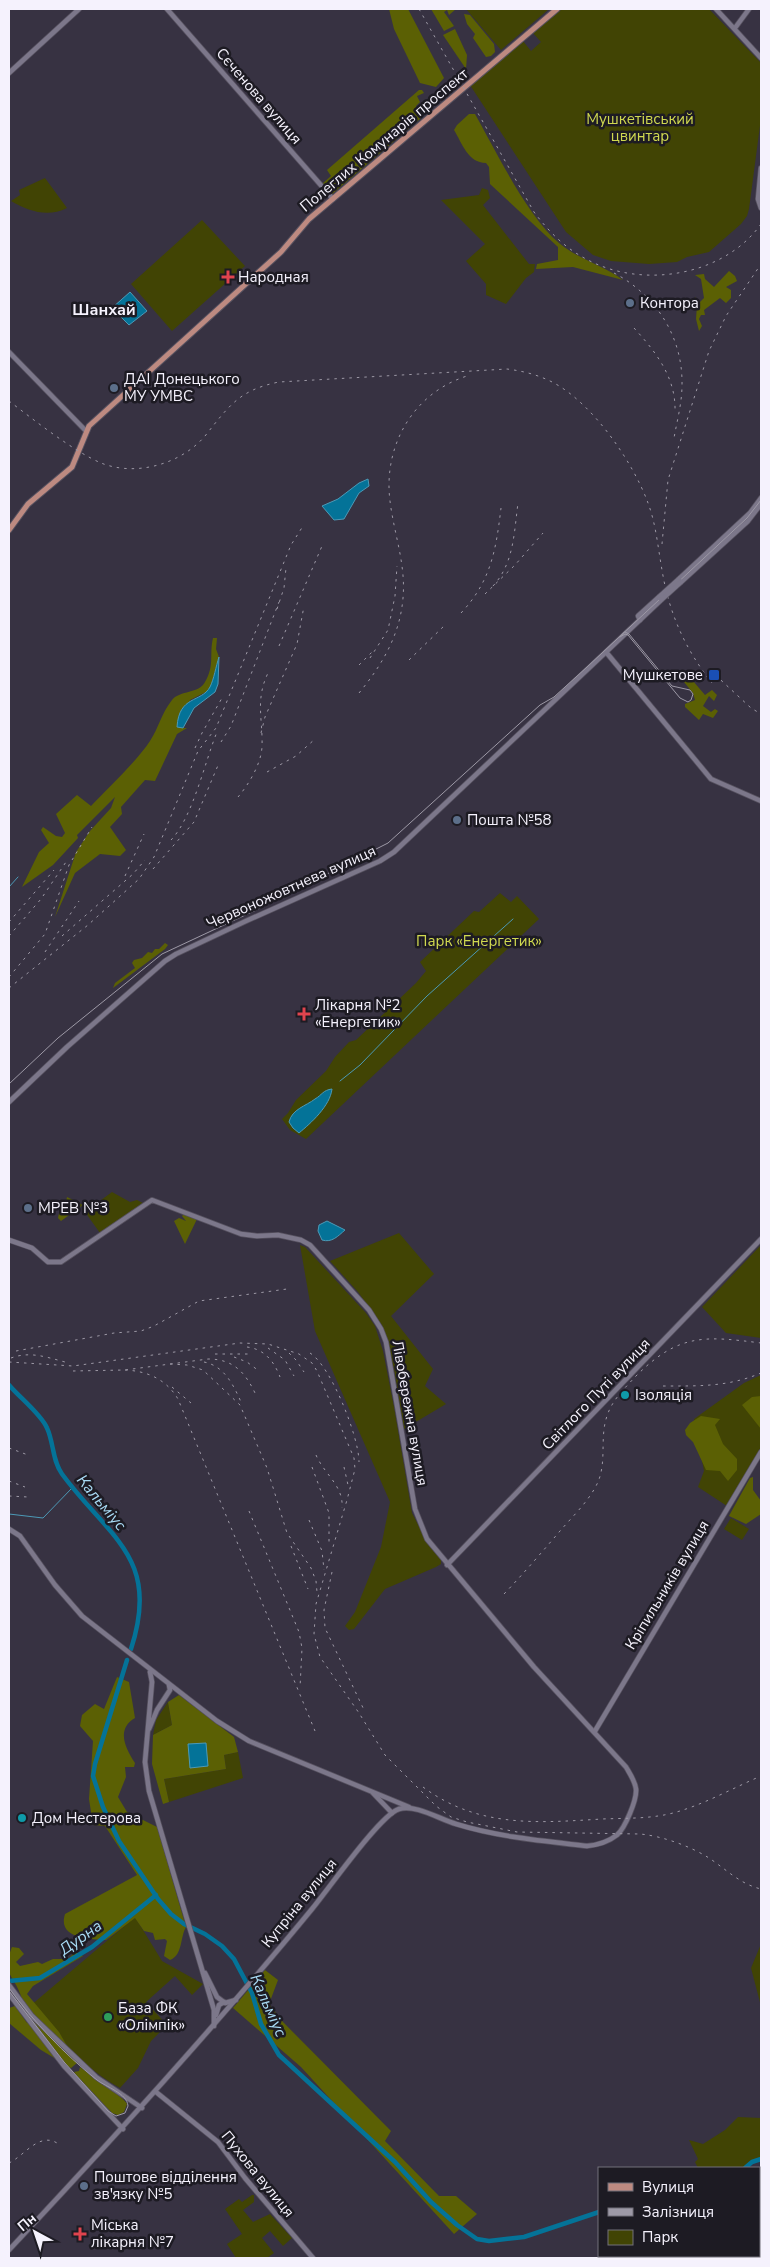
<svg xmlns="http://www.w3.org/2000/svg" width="770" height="2267" font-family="'Nunito Sans',sans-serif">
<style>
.green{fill:#414404}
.forest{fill:#5b6004}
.water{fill:#047398;stroke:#4c99b6}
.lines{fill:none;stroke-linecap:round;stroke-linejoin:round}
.stream{stroke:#4c99b6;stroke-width:1}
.river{stroke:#047398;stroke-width:4.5}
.secondary-casing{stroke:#56515f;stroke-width:6}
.primary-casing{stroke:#56515f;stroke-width:7}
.secondary{stroke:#7c778a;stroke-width:4.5}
.primary{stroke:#bd8a81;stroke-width:5}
.tram{stroke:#9d99a6;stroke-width:1}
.rail{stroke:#9d99a6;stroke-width:1;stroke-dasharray:2.5 5;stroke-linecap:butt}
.secondary-bridge-casing{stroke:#56515f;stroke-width:6;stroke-linecap:butt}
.secondary-bridge{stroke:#7c778a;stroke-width:4.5}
.health-dot{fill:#e0444e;stroke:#1d1b23;stroke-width:2}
.service-dot{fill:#5c6f8a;stroke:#1d1b23;stroke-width:2}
.transit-dot{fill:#1a4fb4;stroke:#1d1b23;stroke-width:2}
.culture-dot{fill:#0f9aa8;stroke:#1d1b23;stroke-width:2}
.leisure-dot{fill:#2e9e5b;stroke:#1d1b23;stroke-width:2}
.labels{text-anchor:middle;stroke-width:5;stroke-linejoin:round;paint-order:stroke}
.street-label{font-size:15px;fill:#f5f2fd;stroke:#1d1b23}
.park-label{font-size:15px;fill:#d0d950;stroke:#1d1b23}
.poi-label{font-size:15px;fill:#f5f2fd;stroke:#1d1b23;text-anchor:start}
.neighbourhood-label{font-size:16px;font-weight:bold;fill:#f5f2fd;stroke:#1d1b23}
.water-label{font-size:16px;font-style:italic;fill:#a8daf4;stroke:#1d1b23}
</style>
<rect width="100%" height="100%" fill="#373242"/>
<g class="green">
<polygon points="466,9 549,9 501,50"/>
<polygon points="562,9 709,9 761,63 761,118 749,209 747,216 741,224 709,252 687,257 677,262 649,264 611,261 593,255 566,232 470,85 523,41 531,51 541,42 533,33"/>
<path d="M45 178 67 208C47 218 29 211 11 201L20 195 19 190Z"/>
<polygon points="482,188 488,190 490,198 483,205 529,264 535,264 534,272 526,278 506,304 486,295 486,284 466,261 485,244 441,200 479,195"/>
<polygon points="202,220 245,266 172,331 131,284"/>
<polygon points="500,893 511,902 517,896 539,919 306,1139 290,1130 282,1119 288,1113 296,1100 326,1071 335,1057 349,1042 356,1040 416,983 426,971 420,962 474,911 479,912"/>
<polygon points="112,1192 130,1202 137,1200 143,1203 100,1233 85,1212"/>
<polygon points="399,1233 434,1274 391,1316 433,1369 425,1386 446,1404 404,1429 394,1369 382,1325 358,1292 330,1261"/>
<polygon points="300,1245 305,1247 366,1313 375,1326 383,1351 394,1407 412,1513 428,1544 441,1560 441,1564 436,1567 385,1589 354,1629 349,1630 345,1626 355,1612 381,1547 390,1502 315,1331"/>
<polygon points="761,1245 761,1338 726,1333 702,1307"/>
<polygon points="761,1375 761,1447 727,1506 698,1487 704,1471 694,1419 744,1383"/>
<polygon points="731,1518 749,1529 742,1540 724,1529"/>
<polygon points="168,1702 172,1725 153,1735 156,1720"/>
<polygon points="238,1752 243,1778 169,1802 164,1779 226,1769 224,1755"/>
<path d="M135 1917 162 1961 203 1984 192 1995 175 1976 146 2002 167 2025 151 2041 138 2068 120 2088C84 2069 58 2035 30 2006Z"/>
<polygon points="761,1944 761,2006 751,1968"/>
<polygon points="738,2117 761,2118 761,2159 752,2162 745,2168 698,2168 695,2162 698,2159 689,2140 703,2144 725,2130"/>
<polygon points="252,2195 254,2195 254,2202 243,2210 253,2222 270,2214 292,2238 283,2246 270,2231 262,2238 274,2253 267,2258 236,2258 227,2244 242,2234 225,2209 239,2199 242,2202"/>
</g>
<g class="forest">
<polygon points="389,9 408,9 444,78 436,87 420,83 394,29"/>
<polygon points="431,9 456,9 449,15 447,10 444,12 454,26 444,31"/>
<polygon points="464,14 470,15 494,44 495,52 491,56 486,57 473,38 475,34 467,24"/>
<polygon points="455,29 467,55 466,69 443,35"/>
<polygon points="419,90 422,90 424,93 417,96 420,102 416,106 421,118 331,195 322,184 331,176 327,170"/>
<path d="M469 114H475C496 151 527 216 559 243 578 259 603 265 623 280L573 267 536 269 537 264 558 260V247L490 184 489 167 486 163C468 163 462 143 454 130L457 125Z"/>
<polygon points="729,271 735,276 737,281 726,287 731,290 731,298 726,303 720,298 704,310 705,315 701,315 699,319 702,326 699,331 696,319 697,305 695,297 700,302 704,298 701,279 695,275 704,274 705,279 714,287"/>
<path d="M213 638H217L216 649 219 657 211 686 206 692 190 700 183 728H187L177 734 155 781 145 780 121 807 122 814 110 827 126 850 120 856 100 854 75 873 55 917 76 852 90 831 111 808 115 797 77 835 78 838 53 865 22 887 39 852 49 843 41 830 43 827 56 836 62 837 65 833 56 814 77 795 91 806C108 788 137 761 150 741 159 727 161 714 172 700 180 690 199 694 205 682 215 665 209 655 213 638Z"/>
<polygon points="696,674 693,681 705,695 712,690 717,695 714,701 709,696 703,706 711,712 715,709 718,711 713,718 703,714 699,720 685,707 685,704 695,700 693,693 684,682 684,679"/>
<polygon points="165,943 168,945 165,949 113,988 115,983 135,968 132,963 134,960 142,958 148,952 152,953 155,949 159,949"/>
<polygon points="67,1197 83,1205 61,1221 58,1218 61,1204 66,1202"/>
<polygon points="184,1214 197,1219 185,1244 174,1221 179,1218 186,1221 182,1216"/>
<polygon points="761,1396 761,1429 742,1405 752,1397"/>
<polygon points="701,1416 720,1419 715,1425 723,1444 737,1459 737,1470 728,1481 720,1471 706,1470 693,1442 686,1435 685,1430 690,1423"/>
<polygon points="753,1477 753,1490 761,1501 761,1514 746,1524 729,1516 730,1514 750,1478"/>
<path d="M117 1677 129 1682 135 1718C116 1729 125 1748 135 1763L134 1767H125L126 1777 118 1797 127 1812 157 1827 186 1927C180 1937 183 1955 170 1960L164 1956 167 1941 165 1939 155 1940 153 1933 144 1931 135 1918 106 1940C91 1939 57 1939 65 1914L137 1875 105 1826 93 1825 89 1799 93 1741 80 1726 82 1715 95 1704 104 1709Z"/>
<polygon points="179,1695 234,1737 238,1752 224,1755 226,1769 164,1779 169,1802 163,1804 152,1764 153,1735 172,1725 168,1702"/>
<path d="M12 1947 19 1948 24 1954 16 1962 20 1966 38 1962 42 1964 53 1959H68L75 1952 83 1956 33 1986 27 1994 59 2032 77 2063 71 2068 41 2050 9 2023V2008L15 2006 27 2023C25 2014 23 2004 21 1996 14 1975 1 1974 12 1947Z"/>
<polygon points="265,1970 278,1980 269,2004 283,2022 391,2131 385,2141 439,2196 456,2196 477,2214 454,2234 301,2067 233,2008"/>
<path d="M80 2067C89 2074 125 2098 127 2104L124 2112 118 2115 112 2113 77 2076 74 2072 79 2071Z"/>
</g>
<g class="water">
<polygon points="130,292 147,311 129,325 112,308"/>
<polygon points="368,479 369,486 359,493 344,519 334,520 322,506 338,499 359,483"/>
<path d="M219 657 218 684 215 692 194 708 183 728 177 727C179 695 201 703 210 687 214 679 216 666 219 657Z"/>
<path d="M332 1089C330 1106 311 1123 299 1133L293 1128 289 1122C292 1109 306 1106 315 1099 322 1095 323 1090 332 1089Z"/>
<path d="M327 1221 345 1230C338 1236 332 1243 322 1240L318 1231 319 1225Z"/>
<polygon points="206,1743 208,1766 190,1768 188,1744"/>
</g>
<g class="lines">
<g class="stream">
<polyline points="9,887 18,877"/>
<polyline points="340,1081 360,1065 427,996 513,919"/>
<polyline points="9,1514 43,1518 73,1487"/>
</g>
<g class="river">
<path d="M9 1385C19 1397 41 1414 47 1428 54 1443 52 1460 62 1474 109 1538 161 1557 131 1649"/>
<polyline points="127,1660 95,1764 93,1776 103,1807 119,1841 158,1899 171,1914 184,1924 205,1934 222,1946 234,1959 252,1993 261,2024 279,2055 395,2162 431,2202 457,2225 477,2239 489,2241 524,2237 599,2212"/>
<polyline points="9,1981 40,1978 92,1947 156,1895"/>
<polyline points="745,2168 752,2162 761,2159"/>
</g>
<defs>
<g id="secondary">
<polyline points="167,9 333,199"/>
<polyline points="716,9 761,58"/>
<polyline points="735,28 749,9"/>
<polyline points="9,73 79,9"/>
<polyline points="761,168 758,199 761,208"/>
<polyline points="9,352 86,431"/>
<polyline points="679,579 750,513 761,498"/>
<polyline points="681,582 748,521 761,504"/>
<polyline points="640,620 638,616 659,597"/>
<polyline points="606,652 711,779 761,801"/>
<polyline points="9,1102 67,1047 165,961 176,954 246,921 380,861 394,852 661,600"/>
<path d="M9 1240 32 1248 48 1262H61L152 1200 241 1234 257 1236 278 1235 301 1240 310 1245 369 1310 381 1329 386 1342 415 1509 427 1539 534 1667 626 1767C630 1774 635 1781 636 1789 637 1800 625 1828 617 1835 608 1842 598 1845 587 1846 544 1841 498 1837 456 1824 439 1819 416 1804 399 1809 380 1815 328 1890 312 1909 215 2027 113 2139 9 2250"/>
<polyline points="9,1529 20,1536 55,1585 82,1616 217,1721 249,1741 409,1807"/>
<polyline points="447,1565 761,1239"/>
<polyline points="150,1672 152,1682 145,1762 149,1791 214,2010 214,2026"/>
<polyline points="149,1729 157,1710 170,1690 169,1685"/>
<polyline points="595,1731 761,1452"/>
<polyline points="373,1793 392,1813"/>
<polyline points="205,1973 217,1997 225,2003 236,2000"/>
<polyline points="9,1985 32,2016 96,2077 142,2108"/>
<polyline points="9,1994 64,2066 123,2129"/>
<polyline points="216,2015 219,2005 224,2002"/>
<polyline points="156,2092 218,2142 245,2178 313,2258"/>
</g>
<polyline id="primary" points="9,530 28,504 72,467 89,426 281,252 309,219 557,9"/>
</defs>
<use href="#secondary" class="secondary-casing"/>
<use href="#primary" class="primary-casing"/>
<use href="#secondary" class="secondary"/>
<use href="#primary" class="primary"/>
<g class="tram">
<polygon points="625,632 629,634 672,686 690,690 693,694 691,700 688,702 680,698 628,635 625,634 620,637"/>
<polyline points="9,1084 58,1038 162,954 256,910 388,843 540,705 554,697 587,667 747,518 761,500"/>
<path d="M9 1988C34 2022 64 2054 97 2080 106 2087 127 2093 128 2106L125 2113 116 2116 108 2111 64 2062 9 1991"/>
</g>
<g class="rail">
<path d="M419 9 534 212C549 232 566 249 588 260 643 289 724 276 761 224"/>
<path d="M614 273C656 295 683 337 682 385 682 403 677 421 674 438"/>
<path d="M634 328C655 351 676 377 675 411"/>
<path d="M9 401C34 420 73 451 101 463 136 477 181 464 205 436 229 406 239 390 279 382L507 369C523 371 539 375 554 383 593 404 633 462 648 503 656 524 658 548 662 570 669 613 685 649 712 683"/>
<polyline points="662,544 668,480 709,351 726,316 761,264"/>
<path d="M493 586C514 563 514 533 518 503"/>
<polyline points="485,594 515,565 543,533"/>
<polyline points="277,609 284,588 286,568"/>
<path d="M461 613C491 581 496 550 501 508"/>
<polyline points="279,646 322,546"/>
<polyline points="370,658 388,630 395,596 397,566"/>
<polyline points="409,660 445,625"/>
<polyline points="359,665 372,652"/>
<polyline points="710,670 751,708 761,714"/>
<path d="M359 693C382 665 400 635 403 598 406 564 394 534 390 501 383 446 413 393 467 376"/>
<polyline points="261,733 265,717 297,644 304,606"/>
<polyline points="221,742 231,726 279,602"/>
<polyline points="195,748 202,733 222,698"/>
<polyline points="267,772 296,756 315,739"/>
<path d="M238 797C249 784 261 764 262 747 263 719 255 700 268 673"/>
<path d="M171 840C193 817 205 761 217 732"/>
<polyline points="153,869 194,822 219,763"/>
<polyline points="125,876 144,834"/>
<polyline points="9,922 54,870"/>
<polyline points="9,936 41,899 66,862"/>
<polyline points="62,936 133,874 145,860"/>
<polyline points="45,952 79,901"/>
<polyline points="9,977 45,934 69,865 92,827"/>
<polyline points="9,988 88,925 139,879 154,857 198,751 216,728 291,545 303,526"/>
<path d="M247 1347C264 1349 274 1361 280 1377"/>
<polyline points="268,1348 285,1360 294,1376"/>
<polyline points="16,1351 114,1333 141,1331 154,1326 199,1301 287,1289"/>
<polyline points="289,1353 296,1360 304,1372"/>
<path d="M310 1353C331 1366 359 1437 359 1462"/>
<polyline points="215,1354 252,1354"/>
<polyline points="234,1357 247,1362 259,1371"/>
<path d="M11 1358C30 1351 46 1357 65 1362"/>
<path d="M9 1362 73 1366 240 1343 268 1344 299 1354 312 1363 317 1371 354 1458 355 1469 347 1500 316 1604 314 1634 320 1657 359 1713 385 1755 436 1806 451 1817 467 1822 517 1832 640 1834C662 1836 690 1846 709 1858 727 1870 740 1884 761 1889"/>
<path d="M204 1362C224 1366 233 1384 241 1402"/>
<polyline points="170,1364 187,1365 203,1370 240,1405 267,1468 287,1533 311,1568 316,1581 317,1592"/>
<path d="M125 1370C147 1371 166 1379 178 1399L315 1731"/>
<path d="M73 1371 125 1370 208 1359C233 1359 245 1372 255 1393"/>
<path d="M663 1386C699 1386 728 1387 761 1373"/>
<polyline points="172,1387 191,1403"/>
<polyline points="9,1448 28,1455"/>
<path d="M316 1455C324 1474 344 1486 342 1508"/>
<polyline points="312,1467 329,1513 329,1546"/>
<polyline points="344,1467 348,1485"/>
<polyline points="9,1481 25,1487"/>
<polyline points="9,1496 28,1497"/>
<polyline points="249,1511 299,1632 302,1648 300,1688"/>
<polyline points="309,1520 322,1551 324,1570"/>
<polyline points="291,1546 308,1589"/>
<polyline points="332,1572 324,1610 325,1628 365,1712"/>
<path d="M504 1594C524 1573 542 1552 560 1531 572 1517 587 1503 596 1486 608 1464 599 1439 607 1416 612 1400 625 1388 636 1376 679 1333 705 1336 761 1343"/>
<path d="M423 1787C478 1828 537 1823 602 1819 626 1818 650 1819 673 1813 703 1805 733 1788 761 1776"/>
<path d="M9 2163C24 2156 39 2132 57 2143"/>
</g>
<defs>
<g id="secondary-bridge">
<polyline points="659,597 679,579"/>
<polyline points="661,600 681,582"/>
</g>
</defs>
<use href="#secondary-bridge" class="secondary-bridge-casing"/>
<use href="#secondary-bridge" class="secondary-bridge"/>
</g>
<g class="health-dot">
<path d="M225.5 269.5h5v5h5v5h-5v5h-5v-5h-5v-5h5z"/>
<path d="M301.5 1006.5h5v5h5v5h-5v5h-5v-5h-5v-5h5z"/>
<path d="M77.5 2226.5h5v5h5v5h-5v5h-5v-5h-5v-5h5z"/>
</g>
<g class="service-dot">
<circle cx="630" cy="303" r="5"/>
<circle cx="114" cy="388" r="5"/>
<circle cx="457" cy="820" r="5"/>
<circle cx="28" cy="1208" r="5"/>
<circle cx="84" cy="2186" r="5"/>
</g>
<rect class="transit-dot" x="708" y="669" width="12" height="12" rx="2.5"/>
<g class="culture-dot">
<circle cx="625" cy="1395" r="5"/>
<circle cx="22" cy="1818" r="5"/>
</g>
<circle class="leisure-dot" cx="108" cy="2017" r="5"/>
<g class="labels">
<g class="street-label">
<text transform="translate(259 96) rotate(49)" y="5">Сєченова вулиця</text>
<text transform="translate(384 140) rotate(-40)" y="5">Полеглих Комунарів проспект</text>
<text transform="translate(291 887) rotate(-24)" y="5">Червоножовтнева вулиця</text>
<text transform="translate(596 1394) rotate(-46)" y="5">Світлого Путі вулиця</text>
<text transform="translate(410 1413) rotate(80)" y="5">Лівобережна вулиця</text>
<text transform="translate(667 1585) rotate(-59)" y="5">Кріпильників вулиця</text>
<text transform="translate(299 1903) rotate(-51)" y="5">Купріна вулиця</text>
<text transform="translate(258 2174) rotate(51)" y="5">Пухова вулиця</text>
</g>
<g class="park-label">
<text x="640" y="124">Мушкетівський<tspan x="640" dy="17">цвинтар</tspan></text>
<text x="479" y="946">Парк «Енергетик»</text>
</g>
<g class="poi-label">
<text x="238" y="282">Народная</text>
<text x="640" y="308">Контора</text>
<text x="124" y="384">ДАІ Донецького<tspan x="124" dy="17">МУ УМВС</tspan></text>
<text x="703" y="680" text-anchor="end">Мушкетове</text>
<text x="467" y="825">Пошта №58</text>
<text x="315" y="1010">Лікарня №2<tspan x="315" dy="17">«Енергетик»</tspan></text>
<text x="38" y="1213">МРЕВ №3</text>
<text x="635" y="1400">Ізоляція</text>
<text x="32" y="1823">Дом Нестерова</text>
<text x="118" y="2013">База ФК<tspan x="118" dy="17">«Олімпік»</tspan></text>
<text x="94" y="2182">Поштове відділення<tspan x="94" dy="17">зв'язку №5</tspan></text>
<text x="91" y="2230">Міська<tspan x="91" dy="17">лікарня №7</tspan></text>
</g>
<g class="neighbourhood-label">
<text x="104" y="315">Шанхай</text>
</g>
<g class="water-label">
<text transform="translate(102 1502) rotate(50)" y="6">Кальміус</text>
<text transform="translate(80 1937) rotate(-35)" y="6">Дурна</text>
<text transform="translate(269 2005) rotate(66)" y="6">Кальміус</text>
</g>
</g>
<rect width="770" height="2267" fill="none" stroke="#f5f2fd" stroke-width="20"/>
<rect x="598" y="2167" width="162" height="90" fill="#1d1b23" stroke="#73717a"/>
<rect x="608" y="2183" width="25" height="8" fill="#bd8a81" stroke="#73717a"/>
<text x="642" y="2192" font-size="15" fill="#f5f2fd">Вулиця</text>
<rect x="608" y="2208" width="25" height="8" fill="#9d99a6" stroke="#73717a"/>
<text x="642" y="2217" font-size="15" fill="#f5f2fd">Залізниця</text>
<rect x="608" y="2230" width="25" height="15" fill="#414404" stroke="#73717a"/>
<text x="642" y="2242" font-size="15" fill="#f5f2fd">Парк</text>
<g transform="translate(35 2232) rotate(320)" stroke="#1d1b23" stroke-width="4" paint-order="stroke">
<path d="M0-4L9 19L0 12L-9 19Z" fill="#f5f2fd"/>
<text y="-8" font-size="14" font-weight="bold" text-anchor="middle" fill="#f5f2fd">Пн</text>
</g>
</svg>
